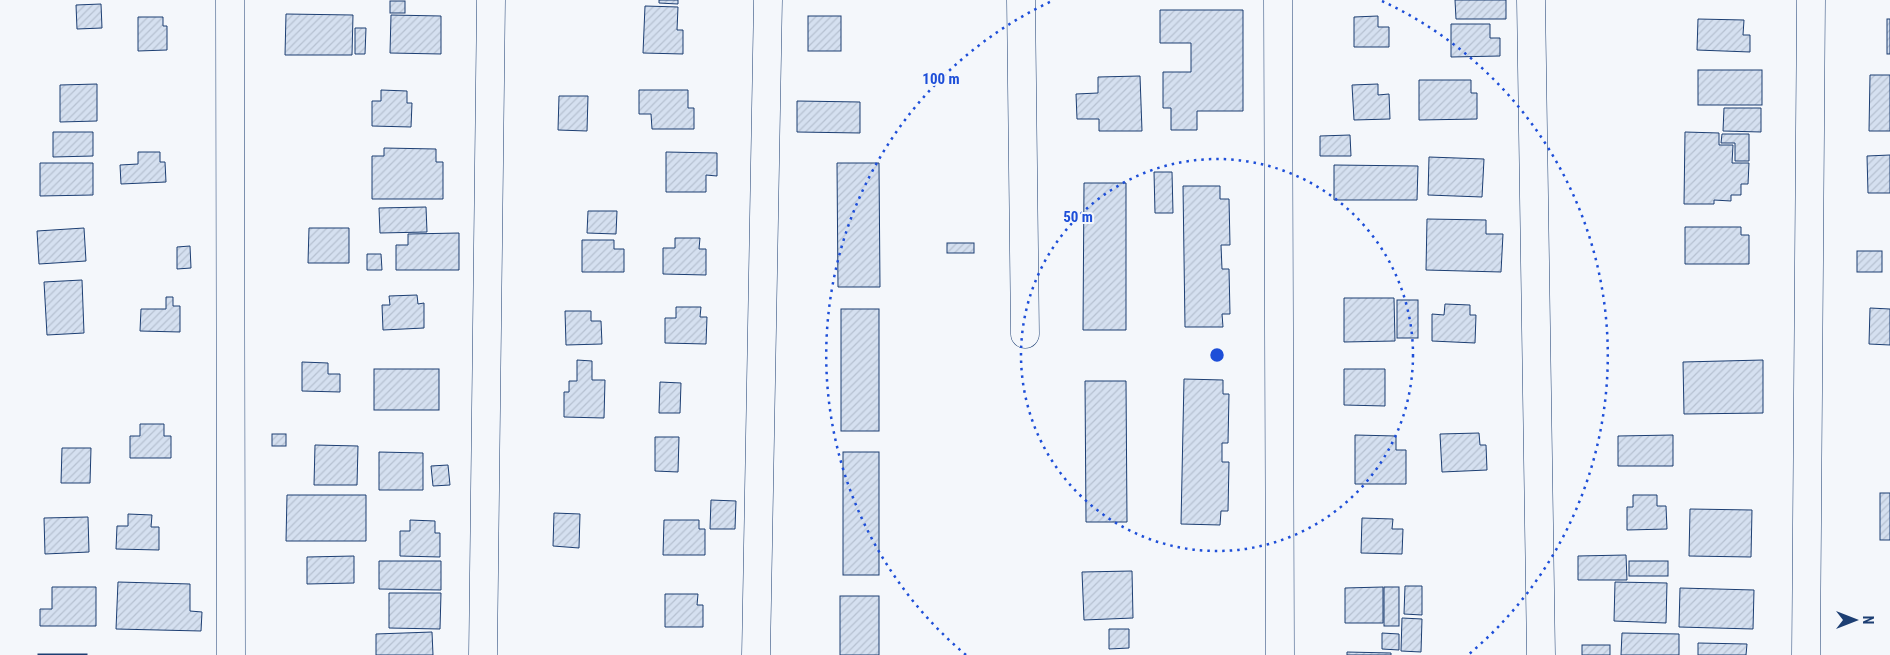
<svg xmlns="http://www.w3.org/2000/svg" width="1890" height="655" font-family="'Roboto Condensed',sans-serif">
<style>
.building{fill:url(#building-hatch);stroke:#1d3f73}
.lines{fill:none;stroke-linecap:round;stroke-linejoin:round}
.minor-casing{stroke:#1d3f73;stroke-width:29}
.minor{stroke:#f4f7fb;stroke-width:28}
.ring{fill:none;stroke:#1d4ed8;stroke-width:2.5;stroke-dasharray:2.5 5}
.centre{fill:#1d4ed8;stroke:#f4f7fb;stroke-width:2.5}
.ring-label{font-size:15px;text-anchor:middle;font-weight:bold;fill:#1d4ed8;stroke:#f4f7fb;stroke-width:4;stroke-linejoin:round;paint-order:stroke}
</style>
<defs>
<pattern id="building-hatch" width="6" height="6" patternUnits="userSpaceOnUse" patternTransform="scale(1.25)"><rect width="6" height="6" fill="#d5e0f0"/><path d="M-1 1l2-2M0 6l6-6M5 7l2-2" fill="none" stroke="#b6c1d1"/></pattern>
</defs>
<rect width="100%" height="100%" fill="#f4f7fb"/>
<g class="building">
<polygon points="659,0 678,0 678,4 659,3"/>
<polygon points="1455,0 1506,0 1506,19 1456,19"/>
<rect x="390" y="1" width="15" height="12"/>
<polygon points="101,4 102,28 77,29 76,5"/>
<polygon points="645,6 678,7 677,30 683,30 683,54 643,53"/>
<polygon points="1160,10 1243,10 1243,111 1197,111 1197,130 1171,130 1171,108 1163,108 1163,72 1191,72 1191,43 1160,43"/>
<polygon points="286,14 353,15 352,55 285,55"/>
<polygon points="391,15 441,16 441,54 390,53"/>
<rect x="808" y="16" width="33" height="35"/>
<polygon points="1378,16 1378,27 1389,27 1389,47 1354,47 1354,17"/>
<polygon points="138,17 163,17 163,26 167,26 167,50 138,51"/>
<polygon points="1698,19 1744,20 1743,35 1750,35 1750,52 1697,50"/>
<rect x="1887" y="19" width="3" height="35"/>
<polygon points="1451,24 1490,24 1490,38 1500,38 1500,56 1451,57"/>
<polygon points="355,28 366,28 365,54 355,54"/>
<rect x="1698" y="70" width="64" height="35"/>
<polygon points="1870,75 1890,75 1890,131 1869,131"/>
<polygon points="1140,76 1142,131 1099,131 1099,119 1077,119 1076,94 1098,93 1098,77"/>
<polygon points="1419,80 1471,80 1471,93 1477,93 1477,119 1419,120"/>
<polygon points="97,84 97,121 60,122 60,85"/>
<polygon points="1378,84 1378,95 1389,94 1390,119 1354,120 1352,85"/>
<polygon points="381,90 407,91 407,103 412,103 411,127 372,126 372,101 381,101"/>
<polygon points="639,90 688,90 688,108 694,108 694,129 652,129 651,114 639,114"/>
<polygon points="559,96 588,96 587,131 558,130"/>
<polygon points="797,101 860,102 860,133 797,132"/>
<polygon points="1724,108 1761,108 1761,132 1723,131"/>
<polygon points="53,132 93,132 93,156 53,157"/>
<polygon points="1685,132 1719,133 1719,145 1733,145 1732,163 1749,163 1748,184 1741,184 1741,195 1731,195 1731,201 1714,200 1714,204 1684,204"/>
<polygon points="1722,134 1749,134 1749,161 1735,161 1735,143 1721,143"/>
<polygon points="1350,135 1351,156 1320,156 1320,136"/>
<polygon points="384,148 436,149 436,162 443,162 443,199 372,199 372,156 384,156"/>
<polygon points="138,152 160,152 160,162 165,162 166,182 121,184 120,165 138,164"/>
<polygon points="666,152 717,153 717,176 706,175 706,192 666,192"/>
<polygon points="1890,155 1890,193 1868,193 1867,156"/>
<polygon points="1429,157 1484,159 1482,197 1428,195"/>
<polygon points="40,163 93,163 93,195 40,196"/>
<polygon points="837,163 879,163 880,287 838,287"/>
<polygon points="1334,165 1418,166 1417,200 1334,200"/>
<polygon points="1154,172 1172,172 1173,213 1155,213"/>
<polygon points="1084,183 1126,183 1126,330 1083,330"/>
<polygon points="1183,186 1220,186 1220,199 1229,199 1230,245 1221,245 1222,269 1229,269 1230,314 1222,314 1223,327 1185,327"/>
<polygon points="426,207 427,232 380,233 379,208"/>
<polygon points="588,211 617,211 616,234 587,233"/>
<polygon points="1427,219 1486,220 1486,234 1503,234 1501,272 1426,270"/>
<polygon points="1685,227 1741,227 1741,235 1749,235 1749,264 1685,264"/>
<polygon points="84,228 86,261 39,264 37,231"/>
<polygon points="309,228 349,228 349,263 308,263"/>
<polygon points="459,233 459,270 396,270 396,245 408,245 408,234"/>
<polygon points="675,238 700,238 699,249 706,249 706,275 663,274 663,248 675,248"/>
<polygon points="582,240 614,240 614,249 624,249 624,272 582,272"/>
<rect x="947" y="243" width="27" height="10"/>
<polygon points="190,246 191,268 177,269 177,247"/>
<rect x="1857" y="251" width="25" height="21"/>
<polygon points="367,254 381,254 382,270 367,270"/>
<polygon points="82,280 84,333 47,335 44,282"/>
<polygon points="417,295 418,304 424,303 424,328 383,330 382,305 390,305 389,296"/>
<polygon points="166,297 173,297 173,306 180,306 180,332 140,331 141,309 166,309"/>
<polygon points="1344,298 1394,298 1395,341 1344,342"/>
<rect x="1397" y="300" width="21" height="38"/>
<polygon points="1445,304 1470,305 1470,315 1476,315 1475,343 1432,341 1432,314 1444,315"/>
<polygon points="676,307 701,307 700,317 707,317 706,344 665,343 665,318 676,318"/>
<polygon points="1870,308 1890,309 1890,345 1869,344"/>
<rect x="841" y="309" width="38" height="122"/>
<polygon points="565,311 591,311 591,321 601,321 602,344 566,345"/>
<polygon points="577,360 592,361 592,380 605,380 604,418 564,417 564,392 569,392 569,381 577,381"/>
<polygon points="1763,360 1763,413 1684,414 1683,362"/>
<polygon points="302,362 328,363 328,374 340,374 340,392 302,391"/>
<rect x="374" y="369" width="65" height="41"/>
<polygon points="1344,369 1385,369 1385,406 1344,405"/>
<polygon points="1184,379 1223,380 1223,394 1229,394 1228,443 1222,443 1222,462 1229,462 1228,511 1221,511 1220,525 1181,524"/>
<polygon points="1085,381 1126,381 1127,522 1086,522"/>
<polygon points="660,382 681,383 680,413 659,413"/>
<polygon points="140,424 164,424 164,436 171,436 171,458 130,458 130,436 140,436"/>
<polygon points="1479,433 1480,445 1486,445 1487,470 1442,472 1440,434"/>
<rect x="272" y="434" width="14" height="12"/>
<polygon points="1355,435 1396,436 1396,450 1406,450 1406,484 1355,484"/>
<polygon points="1673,435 1673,466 1618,466 1618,436"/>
<polygon points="655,437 679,437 678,472 655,471"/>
<polygon points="315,445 358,446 357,485 314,485"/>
<polygon points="62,448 91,448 90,483 61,483"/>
<polygon points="379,452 423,453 423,490 379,490"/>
<rect x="843" y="452" width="36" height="123"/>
<polygon points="448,465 450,485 433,486 431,466"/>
<rect x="1880" y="493" width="10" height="47"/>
<polygon points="287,495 366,495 366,541 286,541"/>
<polygon points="1633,495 1657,495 1657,506 1666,506 1667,529 1627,530 1627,507 1633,507"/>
<polygon points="711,500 736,501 735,529 710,529"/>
<polygon points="1690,509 1752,510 1751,557 1689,556"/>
<polygon points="554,513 580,514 579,548 553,546"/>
<polygon points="128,514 152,515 151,527 159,527 159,550 116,549 117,526 128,526"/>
<polygon points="88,517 89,552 45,554 44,518"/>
<polygon points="1362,518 1393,519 1392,529 1403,529 1402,554 1361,553"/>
<polygon points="410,520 435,521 435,533 440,533 440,557 400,556 400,531 410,531"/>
<polygon points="664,520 699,520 699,529 705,529 705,555 663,555"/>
<polygon points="1626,555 1627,580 1578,580 1578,556"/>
<polygon points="354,556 354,583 307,584 307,557"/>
<polygon points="379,561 441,561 441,590 379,589"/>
<rect x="1629" y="561" width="39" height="15"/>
<polygon points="1132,571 1133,618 1084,620 1082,572"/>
<polygon points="118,582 190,584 190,611 202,612 201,631 116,629"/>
<polygon points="1615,582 1667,583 1666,623 1614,621"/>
<polygon points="1405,586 1422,586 1422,615 1404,614"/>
<polygon points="52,587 96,587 96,626 40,626 40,609 52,609"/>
<polygon points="1383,587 1383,623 1345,623 1345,588"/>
<rect x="1384" y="587" width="15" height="39"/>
<polygon points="1680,588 1754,590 1753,629 1679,627"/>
<polygon points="389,593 441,593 440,629 389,628"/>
<polygon points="665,594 698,594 697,605 703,605 703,627 665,627"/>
<rect x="840" y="596" width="39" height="59"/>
<polygon points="1402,618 1422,619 1421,652 1401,651"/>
<polygon points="1109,629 1129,629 1129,648 1109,649"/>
<polygon points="432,632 433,655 376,655 376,634"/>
<polygon points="1382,633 1399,634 1399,650 1382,649"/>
<polygon points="1622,633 1679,634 1679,655 1621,655"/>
<polygon points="1698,643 1747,644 1746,655 1698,655"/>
<rect x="1582" y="645" width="28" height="10"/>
<polygon points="1347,652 1391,653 1391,655 1347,655"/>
<rect x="38" y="654" width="49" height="1"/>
</g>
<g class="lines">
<defs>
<g id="minor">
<polyline points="230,0 231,655"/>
<polyline points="1021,0 1025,334"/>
<polyline points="1278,0 1280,655"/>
<polyline points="1531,0 1541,655"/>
<polyline points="483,655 491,0"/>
<polyline points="756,655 768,0"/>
<polyline points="1806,655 1811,0"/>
</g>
</defs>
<use href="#minor" class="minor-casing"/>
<use href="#minor" class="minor"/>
</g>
<g class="ring">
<circle cx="1217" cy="355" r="196"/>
<path d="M966 655A391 391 0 0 1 1052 1M1382 1A391 391 0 0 1 1468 655"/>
</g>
<circle cx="1217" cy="355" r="8" class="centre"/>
<g class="ring-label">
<text x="941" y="84">100 m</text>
<text x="1078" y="222">50 m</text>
</g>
<g transform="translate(1855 620) rotate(90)" stroke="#f4f7fb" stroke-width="4" paint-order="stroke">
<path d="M0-4L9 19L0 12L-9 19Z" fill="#1d3f73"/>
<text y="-8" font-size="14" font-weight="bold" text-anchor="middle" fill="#1d3f73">N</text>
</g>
</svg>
